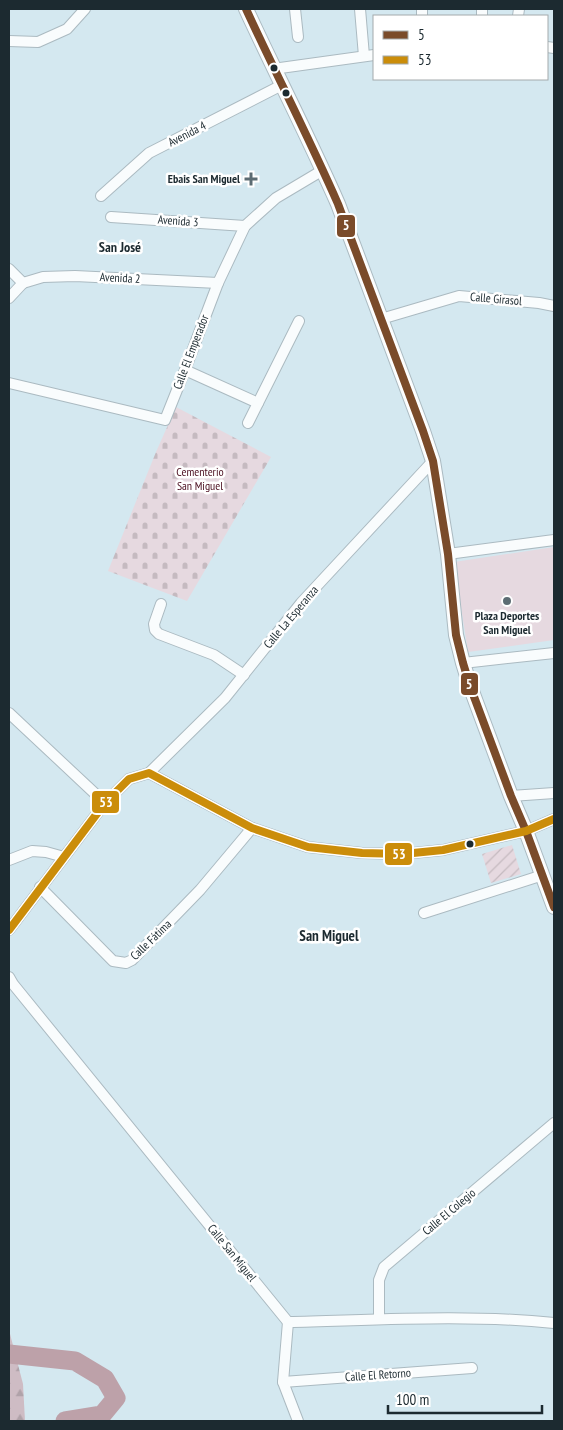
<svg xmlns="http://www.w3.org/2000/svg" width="563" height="1430" font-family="'PT Sans Narrow',sans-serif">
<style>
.forest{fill:url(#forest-firs)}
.cemetery{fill:url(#cemetery-stones)}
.garden{fill:url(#garden-furrows)}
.pitch{fill:#e6d9e0}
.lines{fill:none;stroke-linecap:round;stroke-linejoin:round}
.river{stroke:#bda1a9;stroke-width:19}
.street-casing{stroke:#abbac1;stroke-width:12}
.secondary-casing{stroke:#abbac1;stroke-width:16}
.street{stroke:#f9fcfd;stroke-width:10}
.secondary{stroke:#f9fcfd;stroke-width:14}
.bus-1-casing{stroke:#fff;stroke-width:11}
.bus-2-casing{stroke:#fff;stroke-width:11}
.bus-1{stroke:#7a4b2a;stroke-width:8}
.bus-2{stroke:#cb8d0a;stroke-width:8}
.bus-dot{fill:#1c2a30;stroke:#fff;stroke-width:2}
.poi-dot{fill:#5c6c73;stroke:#fff;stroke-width:2}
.labels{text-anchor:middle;stroke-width:5;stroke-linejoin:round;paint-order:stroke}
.street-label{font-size:12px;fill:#1c2a30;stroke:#fff}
.poi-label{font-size:12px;font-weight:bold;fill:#1c2a30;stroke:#fff;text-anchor:end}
.park-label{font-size:12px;fill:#4c1021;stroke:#fff}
.neighbourhood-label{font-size:14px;font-weight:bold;fill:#1c2a30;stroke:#fff}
.quarter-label{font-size:15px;font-weight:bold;fill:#1c2a30;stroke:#fff}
.line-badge{stroke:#fff;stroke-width:2}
.badge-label{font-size:14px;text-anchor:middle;font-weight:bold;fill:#fff}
</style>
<defs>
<pattern id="forest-firs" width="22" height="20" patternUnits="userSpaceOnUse" patternTransform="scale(1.25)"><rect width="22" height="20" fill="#cebcc4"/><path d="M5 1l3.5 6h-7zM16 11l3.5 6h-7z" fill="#b0a2a9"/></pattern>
<pattern id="cemetery-stones" width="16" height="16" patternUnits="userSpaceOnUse" patternTransform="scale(1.25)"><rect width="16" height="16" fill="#e6d9e0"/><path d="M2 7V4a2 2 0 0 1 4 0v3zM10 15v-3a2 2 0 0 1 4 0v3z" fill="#c5bac0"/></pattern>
<pattern id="garden-furrows" width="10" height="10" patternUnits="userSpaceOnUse" patternTransform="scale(1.25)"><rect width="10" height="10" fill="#e6d9e0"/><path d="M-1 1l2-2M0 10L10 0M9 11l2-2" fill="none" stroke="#c5bac0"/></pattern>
</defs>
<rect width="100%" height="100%" fill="#d4e8f0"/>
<polygon class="forest" points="9,1330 23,1384 25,1421 9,1421"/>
<polygon class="cemetery" points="176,407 271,457 187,601 108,571 156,452"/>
<polygon class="garden" points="512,845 521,874 491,883 482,854"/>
<polygon class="pitch" points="554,547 554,640 468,652 454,562"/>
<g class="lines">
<polyline class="river" points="9,1354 75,1361 105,1379 116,1398 102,1415 65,1421"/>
<defs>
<g id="street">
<polyline points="295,9 298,37"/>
<polyline points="360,9 364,56"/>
<polyline points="422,9 422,16"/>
<polyline points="482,9 482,16"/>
<polyline points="518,16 519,9"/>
<polyline points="9,41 38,42 67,29 85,9"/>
<polyline points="547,47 554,48"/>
<polyline points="273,69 374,55"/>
<polyline points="101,196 149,153 282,85"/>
<polyline points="111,217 245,226"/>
<polyline points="9,269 23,283"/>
<polyline points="23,283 43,277 75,276 218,283"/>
<polyline points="9,298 23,283"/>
<polyline points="381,319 459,296 539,303 554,306"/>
<polyline points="185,370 258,403"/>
<polyline points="9,383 165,420 185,370 218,283 245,226 276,198 323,170"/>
<polyline points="248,423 299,321"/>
<polyline points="448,554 554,540"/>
<polyline points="161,604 154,624 155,630 159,634 214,655 244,675"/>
<polyline points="463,663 554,653"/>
<polyline points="9,713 105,803"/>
<polyline points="149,773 225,698 301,603 433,461"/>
<polyline points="511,796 554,793"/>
<polyline points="9,860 32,851 46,852 64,857"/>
<polyline points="40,887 113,961 126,963 132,960 200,890 252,828"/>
<polyline points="424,913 543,875"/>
<polyline points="9,930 105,803 129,779 149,773 252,828 308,847 362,853 403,854 443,850 526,831 554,819"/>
<path d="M9 977 13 984 288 1322C377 1320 466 1314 554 1323"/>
<polyline points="379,1319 379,1280 384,1267 554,1123"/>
<polyline points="288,1322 283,1382 298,1421"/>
<polyline points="283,1382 472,1368"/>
</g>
<path id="secondary" d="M246 9C276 74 309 138 338 204L423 431 433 461 448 554 456 635 463 663 470 686 511 796 526 831 554 907"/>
</defs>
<use href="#street" class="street-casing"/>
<use href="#secondary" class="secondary-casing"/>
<use href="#street" class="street"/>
<use href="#secondary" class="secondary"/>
<defs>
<path id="bus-1" d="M246 9C276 74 309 138 338 204L423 431 433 461 448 554 456 635 463 663 470 686 511 796 526 831 554 907"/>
<polyline id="bus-2" points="9,930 105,803 129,779 149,773 252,828 308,847 362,853 403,854 443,850 526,831 554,819"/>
</defs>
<use href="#bus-1" class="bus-1-casing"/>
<use href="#bus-2" class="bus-2-casing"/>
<use href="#bus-1" class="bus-1"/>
<use href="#bus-2" class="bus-2"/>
</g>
<g class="bus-dot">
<circle cx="274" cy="68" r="4.5"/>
<circle cx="286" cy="93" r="4.5"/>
<circle cx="470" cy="844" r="4.5"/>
</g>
<g class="poi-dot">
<path d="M248.5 171.5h5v5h5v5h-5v5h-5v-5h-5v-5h5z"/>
<circle cx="507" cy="601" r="5"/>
</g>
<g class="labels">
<g class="street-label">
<text transform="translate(187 134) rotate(-27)" y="4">Avenida 4</text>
<text transform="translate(178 221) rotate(4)" y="4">Avenida 3</text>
<text transform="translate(120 278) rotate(3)" y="4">Avenida 2</text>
<text transform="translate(496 299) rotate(5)" y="4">Calle Girasol</text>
<text transform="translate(191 352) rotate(-69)" y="4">Calle El Emperador</text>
<text transform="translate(291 617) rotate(-50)" y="4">Calle La Esperanza</text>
<text transform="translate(151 940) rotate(-44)" y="4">Calle Fátima</text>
<text transform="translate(449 1212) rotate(-40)" y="4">Calle El Colegio</text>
<text transform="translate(232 1253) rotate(51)" y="4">Calle San Miguel</text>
<text transform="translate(378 1375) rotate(-4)" y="4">Calle El Retorno</text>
</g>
<g class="poi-label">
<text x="240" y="183">Ebais San Miguel</text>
<text x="507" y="620" text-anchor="middle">Plaza Deportes<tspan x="507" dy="14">San Miguel</tspan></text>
</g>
<g class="park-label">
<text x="200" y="476">Cementerio<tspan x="200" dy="14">San Miguel</tspan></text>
</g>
<g class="neighbourhood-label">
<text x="120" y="252">San José</text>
</g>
<g class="quarter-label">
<text x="329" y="941">San Miguel</text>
</g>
</g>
<g class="line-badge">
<rect x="336" y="214" width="20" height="24" rx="5" fill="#7a4b2a"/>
<rect x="460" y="672" width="19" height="24" rx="5" fill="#7a4b2a"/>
<rect x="91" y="790" width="29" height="24" rx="5" fill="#cb8d0a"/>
<rect x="384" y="842" width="29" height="24" rx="5" fill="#cb8d0a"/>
</g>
<g class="badge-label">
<text x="346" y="230">5</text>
<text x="469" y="689">5</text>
<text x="106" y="807">53</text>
<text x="399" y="859">53</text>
</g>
<rect width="563" height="1430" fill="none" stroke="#1c2a30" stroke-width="20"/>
<rect x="373" y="15" width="175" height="65" fill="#ffffff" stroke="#a4aaac"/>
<rect x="383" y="31" width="25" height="8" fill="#7a4b2a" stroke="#a4aaac"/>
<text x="418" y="40" font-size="15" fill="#1c2a30">5</text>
<rect x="383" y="56" width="25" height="8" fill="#cb8d0a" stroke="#a4aaac"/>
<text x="418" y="65" font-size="15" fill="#1c2a30">53</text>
<path d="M388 1405v8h154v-8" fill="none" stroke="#1c2a30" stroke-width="2.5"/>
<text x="396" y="1405" font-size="15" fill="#1c2a30" stroke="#ffffff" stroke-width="4" paint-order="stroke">100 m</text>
</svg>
